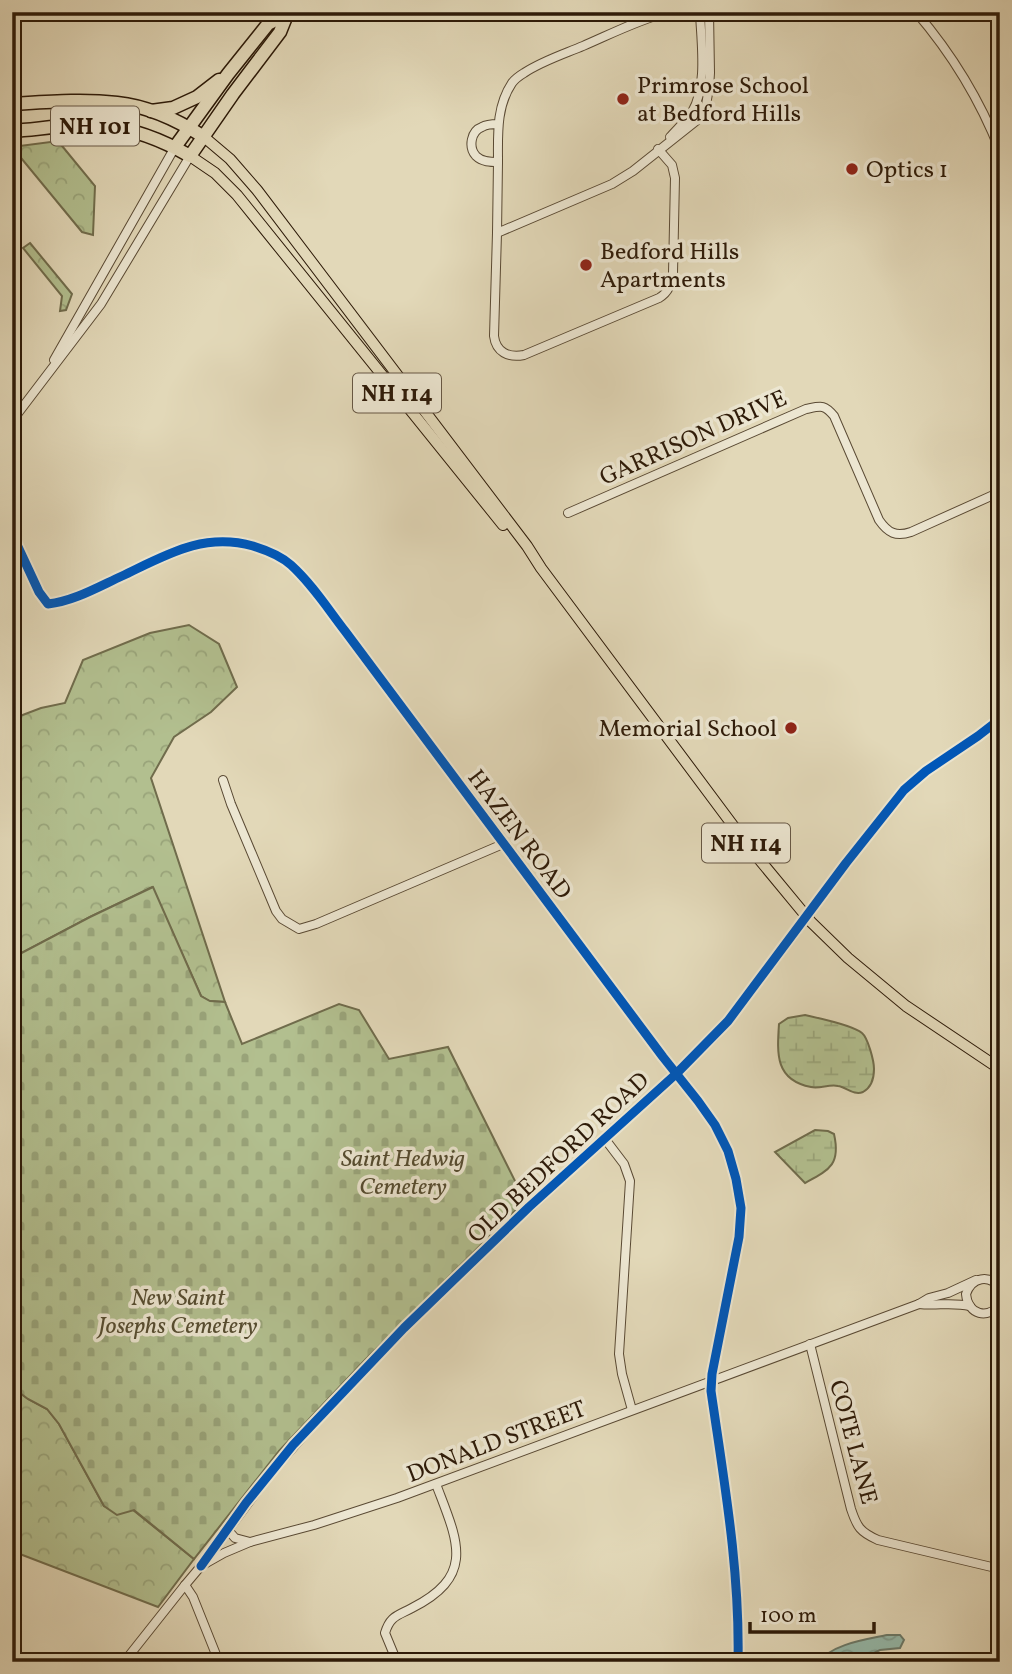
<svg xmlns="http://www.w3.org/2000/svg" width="1012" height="1674" font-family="Vollkorn,serif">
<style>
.forest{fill:url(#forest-crowns);stroke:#706c4c;stroke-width:2}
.wetland{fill:url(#wetland-marsh);stroke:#706c4c;stroke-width:2}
.cemetery{fill:url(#cemetery-stones);stroke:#706c4c;stroke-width:2}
.water{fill:url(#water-waves);stroke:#6b7a6a;stroke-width:2}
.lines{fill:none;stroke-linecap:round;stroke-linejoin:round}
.minor-casing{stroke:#5a4a34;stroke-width:10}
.major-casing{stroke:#2d1a08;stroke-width:12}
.highway-casing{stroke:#2d1a08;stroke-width:15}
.minor{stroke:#ece6d1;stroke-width:8}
.major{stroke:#e2d8b8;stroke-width:10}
.highway{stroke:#e2d8b8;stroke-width:12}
.minor-bridge-casing{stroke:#5a4a34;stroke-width:10;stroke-linecap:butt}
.minor-bridge{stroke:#ece6d1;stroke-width:8}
.cycleway-casing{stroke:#ece6d1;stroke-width:13}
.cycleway{stroke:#0057b8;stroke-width:9}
.poi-dot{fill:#8f2418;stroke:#ece6d1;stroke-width:2.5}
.labels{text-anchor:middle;stroke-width:7;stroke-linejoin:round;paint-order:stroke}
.shield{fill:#ece6d1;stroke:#665744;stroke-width:2}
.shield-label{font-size:23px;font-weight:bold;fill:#2d1a08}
.poi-label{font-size:24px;fill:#2d1a08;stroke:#ece6d1;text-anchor:start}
.street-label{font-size:24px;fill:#2d1a08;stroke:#ece6d1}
.park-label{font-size:24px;font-style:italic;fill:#554c30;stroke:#ece6d1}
</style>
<defs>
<pattern id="forest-crowns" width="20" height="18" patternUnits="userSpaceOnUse" patternTransform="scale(1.75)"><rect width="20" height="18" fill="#b2bf8f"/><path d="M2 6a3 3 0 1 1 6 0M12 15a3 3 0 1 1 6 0" fill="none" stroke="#99a47a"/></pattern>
<pattern id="wetland-marsh" width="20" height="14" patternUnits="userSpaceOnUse" patternTransform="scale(1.75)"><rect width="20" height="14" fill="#b2bf8f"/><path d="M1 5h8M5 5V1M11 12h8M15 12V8" fill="none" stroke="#99a47a"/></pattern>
<pattern id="cemetery-stones" width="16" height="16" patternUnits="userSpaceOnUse" patternTransform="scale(1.75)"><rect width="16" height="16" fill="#b2bf8f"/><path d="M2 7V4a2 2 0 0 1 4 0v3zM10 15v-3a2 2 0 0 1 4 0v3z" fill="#99a47a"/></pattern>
<pattern id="water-waves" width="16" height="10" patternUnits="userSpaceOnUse" patternTransform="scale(1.75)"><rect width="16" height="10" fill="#95baab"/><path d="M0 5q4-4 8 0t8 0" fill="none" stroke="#819f92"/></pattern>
</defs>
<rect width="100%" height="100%" fill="#e2d8b8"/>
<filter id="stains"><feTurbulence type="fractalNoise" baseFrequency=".00286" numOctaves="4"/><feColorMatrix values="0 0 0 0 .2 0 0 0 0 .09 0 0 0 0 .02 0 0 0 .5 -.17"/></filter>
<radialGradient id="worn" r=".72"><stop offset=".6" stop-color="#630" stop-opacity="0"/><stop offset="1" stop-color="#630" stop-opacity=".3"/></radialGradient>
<g class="forest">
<polygon points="58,141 95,186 93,235 82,232 12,147"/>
<polygon points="30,243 72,294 66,310 60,311 62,296 23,248"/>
<polygon points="189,625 219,644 237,687 211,712 174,737 151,778 225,1002 209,1001 201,996 152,887 90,917 12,958 12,719 41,708 65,703 83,660 150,633"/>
<polygon points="12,1387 28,1399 47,1409 59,1424 104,1506 133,1510 194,1559 158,1607 12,1551"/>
</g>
<g class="wetland">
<path d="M805 1015C818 1018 853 1025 862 1033 868 1038 874 1061 874 1069 874 1077 872 1087 863 1092 854 1096 846 1087 838 1086 829 1084 820 1089 811 1087 775 1080 777 1054 779 1024L788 1018Z"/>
<path d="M815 1130 828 1131 834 1134C841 1165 829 1170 805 1183L775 1152Z"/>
</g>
<polygon class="cemetery" points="153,887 201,996 210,1001 225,1002 242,1044 339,1004 359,1010 389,1059 448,1047 525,1201 365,1360 279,1451 194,1559 134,1510 117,1515 104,1506 59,1424 47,1409 28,1399 12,1387 12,958 90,917"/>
<path class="water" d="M887 1635H900L904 1640 900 1648 880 1650 855 1662H820C830 1644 869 1639 887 1635Z"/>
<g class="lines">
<defs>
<g id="minor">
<polyline points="743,12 766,15 783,12"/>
<path d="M916 12C952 54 980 100 1000 151"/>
<path d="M498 124C493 124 487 124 482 127 471 131 468 147 476 156 482 162 491 162 498 162 498 135 496 107 512 83 515 79 519 76 524 73 542 61 564 54 583 46 611 34 640 19 669 12"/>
<path d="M670 137C677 129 686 121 692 112 708 85 701 42 700 12"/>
<polyline points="498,162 497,233 612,184 633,171 696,121 706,105 709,88 710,73 709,12"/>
<path d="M497 233 494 336C496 352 508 358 524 355L659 298C669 292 671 284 673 273L675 178 672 165 658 149"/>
<polyline points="54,360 175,147"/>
<polyline points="12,421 101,304 190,156"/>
<path d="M568 513 806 409C821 406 824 404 834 416L879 520C888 533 896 537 911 532L1000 492"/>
<path d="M12 534 39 592 48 604C74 601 98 587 122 576 166 555 203 532 253 546 266 550 281 556 291 565 312 584 328 609 345 631L663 1057 698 1101 715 1125 728 1151 736 1179 741 1208 739 1237 712 1374 711 1391C724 1481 740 1570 738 1662"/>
<polyline points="223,780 231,804 276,911 282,919 299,929 316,924 503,844"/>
<polyline points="821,898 884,814 904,790 926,771 978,736 1000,719"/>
<polyline points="605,1139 624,1164 630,1181 619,1354 622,1374 632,1410"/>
<path d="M1000 1288C989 1274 972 1277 966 1294 968 1315 988 1320 1000 1304"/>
<path d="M919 1304C936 1306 952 1302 970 1306"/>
<path d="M810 1344 851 1509C857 1527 860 1532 878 1540L1000 1569"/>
<polyline points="227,1529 235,1538 250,1542"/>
<polyline points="202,1565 269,1475 332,1403 404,1328 487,1247 676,1074 714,1037 744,1001 792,937"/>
<polyline points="185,1585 193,1597 219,1662"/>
<polyline points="124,1662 185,1585 201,1566 224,1553 250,1542 314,1525 397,1498 919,1304 929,1298 948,1293 976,1280"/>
<path d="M397 1662 385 1633C390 1616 397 1616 412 1608 477 1575 457 1540 436 1484"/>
</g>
<g id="major">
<polyline points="204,137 230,159 257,190 527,546 541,568 749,847 811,922 848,958 906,1006 1000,1069"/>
<polyline points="190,156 215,173 237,195 503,525"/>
</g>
<g id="highway">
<path d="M12 104C47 102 83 99 117 103 147 106 179 121 204 137"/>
<polyline points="151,111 173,108 197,97 219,80"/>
<path d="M12 131C42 129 74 123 104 126 134 129 164 141 190 156L233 94 280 32 288 12"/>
<polyline points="175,147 228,74 268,24 285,15"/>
</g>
</defs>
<use href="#minor" class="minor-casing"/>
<use href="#major" class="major-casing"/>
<use href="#highway" class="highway-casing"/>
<use href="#minor" class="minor"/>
<use href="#major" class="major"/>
<use href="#highway" class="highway"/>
<defs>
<polyline id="minor-bridge" points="792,937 821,898"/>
</defs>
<use href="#minor-bridge" class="minor-bridge-casing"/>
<use href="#minor-bridge" class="minor-bridge"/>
<defs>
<g id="cycleway">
<path d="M12 534 39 592 48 604C74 601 98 587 122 576 166 555 203 532 253 546 266 550 281 556 291 565 312 584 328 609 345 631L663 1057 698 1101 715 1125 728 1151 736 1179 741 1208 739 1237 712 1374 711 1391C724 1481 740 1570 738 1662"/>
<polyline points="201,1566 246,1503 293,1445 404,1328 529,1207 676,1074 728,1021 846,863 904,790 926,771 978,736 1000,719"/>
</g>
</defs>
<use href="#cycleway" class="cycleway-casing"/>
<use href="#cycleway" class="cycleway"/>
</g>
<g class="poi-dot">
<circle cx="623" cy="99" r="7"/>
<circle cx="852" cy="169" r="7"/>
<circle cx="586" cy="265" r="7"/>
<circle cx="791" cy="728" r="7"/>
</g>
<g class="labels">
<g class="shield">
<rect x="51" y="106.5" width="88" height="39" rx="5"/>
<rect x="353" y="373.5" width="88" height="39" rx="5"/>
<rect x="702" y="823.5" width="88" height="39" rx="5"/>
</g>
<g class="shield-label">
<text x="95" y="134">NH 101</text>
<text x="397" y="401">NH 114</text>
<text x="746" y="851">NH 114</text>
</g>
<g class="poi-label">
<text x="637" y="93">Primrose School<tspan x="637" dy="28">at Bedford Hills</tspan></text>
<text x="866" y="177">Optics 1</text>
<text x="600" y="259">Bedford Hills<tspan x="600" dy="28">Apartments</tspan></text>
<text x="777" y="736" text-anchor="end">Memorial School</text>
</g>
<g class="street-label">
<text transform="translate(693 437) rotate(-24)" y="8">GARRISON DRIVE</text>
<text transform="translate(520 834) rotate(53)" y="8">HAZEN ROAD</text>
<text transform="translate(558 1157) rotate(-43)" y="8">OLD BEDFORD ROAD</text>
<text transform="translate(496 1441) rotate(-21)" y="8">DONALD STREET</text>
<text transform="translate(854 1442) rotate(75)" y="8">COTE LANE</text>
</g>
<g class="park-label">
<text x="403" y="1166">Saint Hedwig<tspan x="403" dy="28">Cemetery</tspan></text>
<text x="178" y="1305">New Saint<tspan x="178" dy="28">Josephs Cemetery</tspan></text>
</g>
</g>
<rect width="1012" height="1674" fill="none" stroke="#e2d8b8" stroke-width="42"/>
<rect x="14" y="14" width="984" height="1646" fill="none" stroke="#2d1a08" stroke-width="3.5"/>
<rect x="21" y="21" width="970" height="1632" fill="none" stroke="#2d1a08" stroke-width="2"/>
<path d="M750 1622v10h124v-10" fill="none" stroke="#2d1a08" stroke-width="3.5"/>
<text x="760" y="1622" font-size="21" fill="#2d1a08" stroke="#ece6d1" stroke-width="5" paint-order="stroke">100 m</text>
<rect width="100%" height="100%" filter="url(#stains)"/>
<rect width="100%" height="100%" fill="url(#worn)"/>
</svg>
